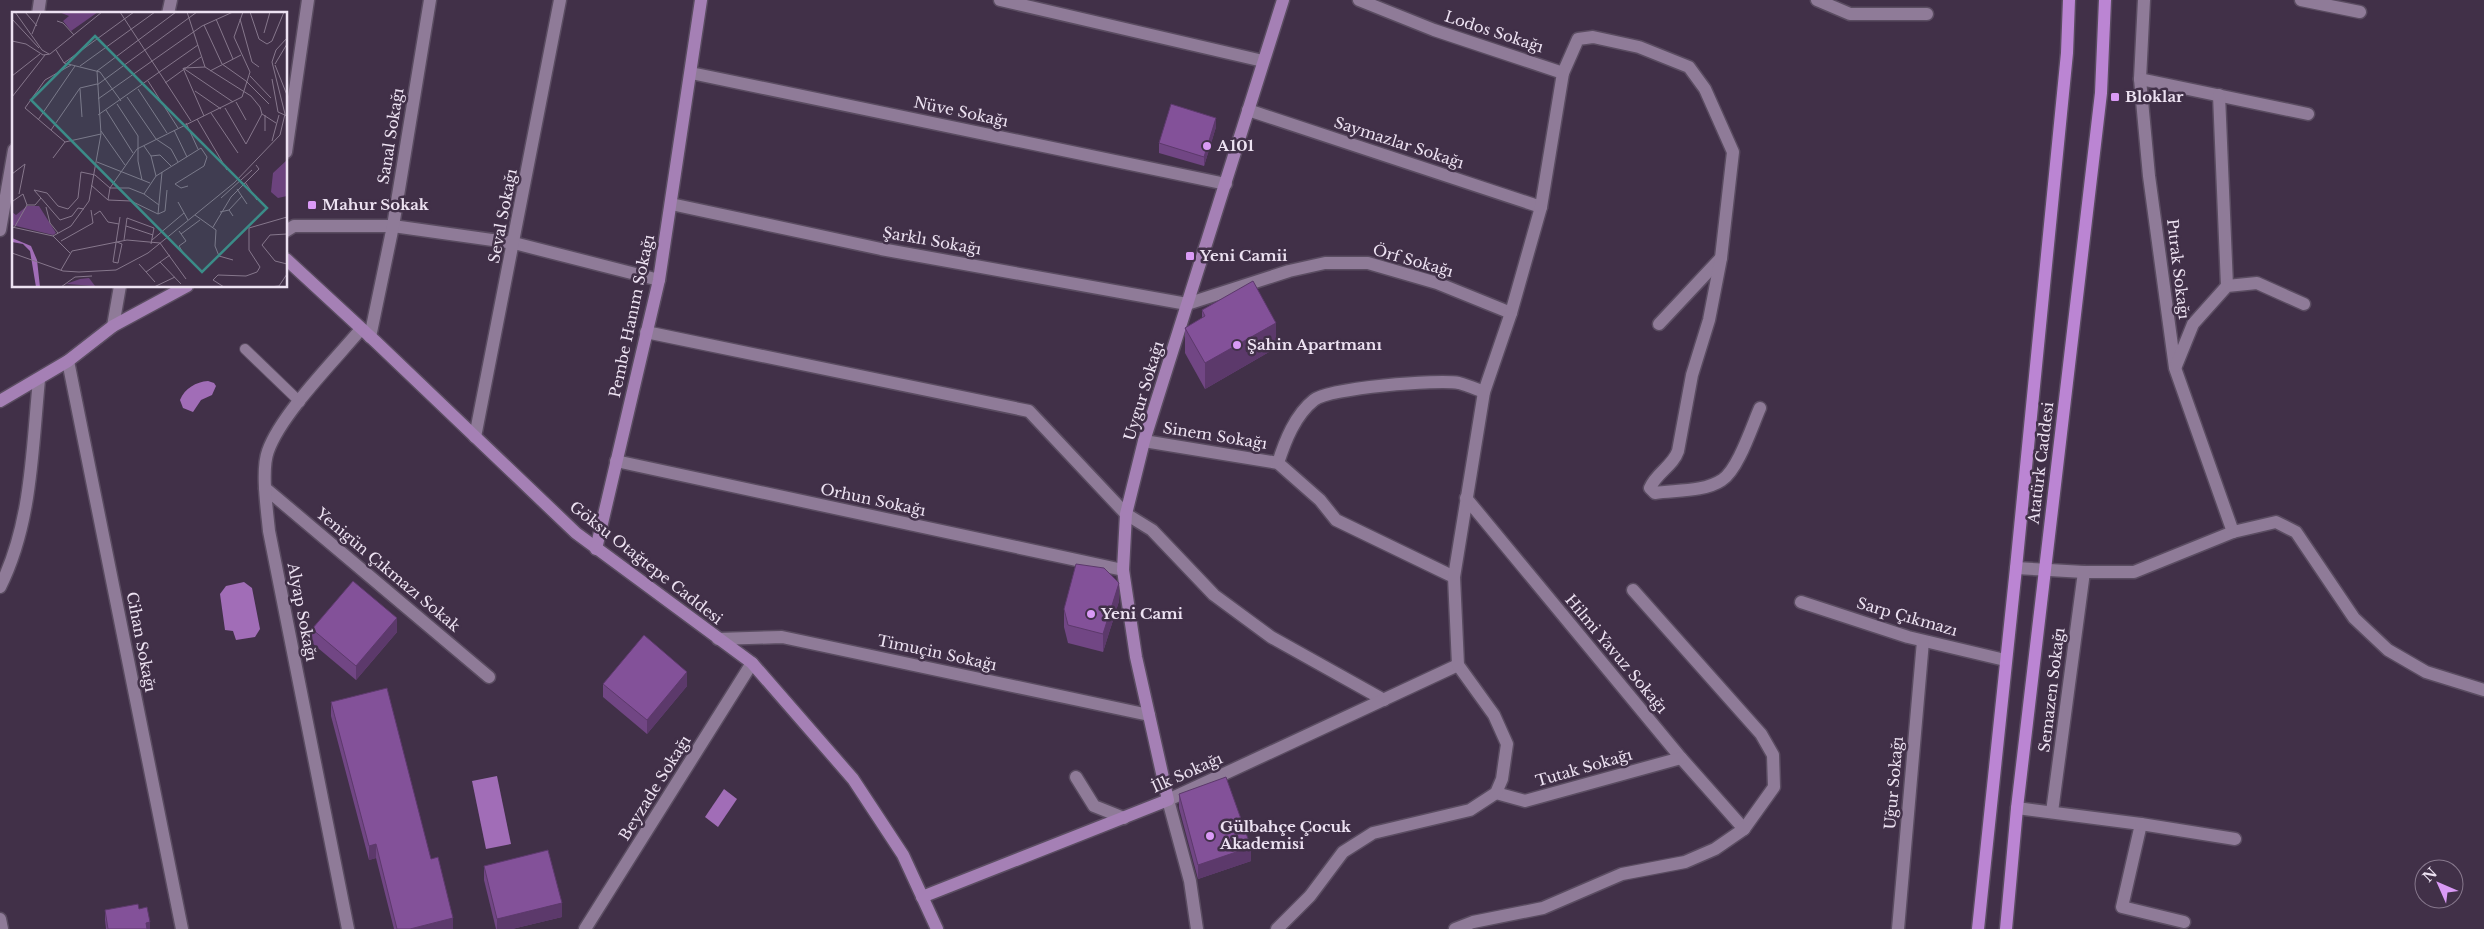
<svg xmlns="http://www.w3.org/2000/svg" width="2484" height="929" font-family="'Libre Baskerville',serif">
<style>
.water{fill:#a16db7}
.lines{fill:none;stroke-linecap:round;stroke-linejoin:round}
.lane-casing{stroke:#5a4c61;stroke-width:12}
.street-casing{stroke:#5a4c61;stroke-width:15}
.secondary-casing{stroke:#5a4c61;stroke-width:15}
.primary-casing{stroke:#5a4c61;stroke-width:15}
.lane{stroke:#8f7b98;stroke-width:10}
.street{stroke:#8f7b98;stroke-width:12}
.secondary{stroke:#a580b5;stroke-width:12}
.primary{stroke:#bb85d3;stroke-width:12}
.wall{fill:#714684}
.shaded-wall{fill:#5c396b}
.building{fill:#835199;stroke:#5c396b}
.poi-dot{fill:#da9af6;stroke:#413048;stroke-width:2}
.labels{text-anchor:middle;stroke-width:5;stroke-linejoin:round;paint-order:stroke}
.street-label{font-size:15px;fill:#ede2f2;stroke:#413048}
.poi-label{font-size:15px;font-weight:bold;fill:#ede2f2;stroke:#413048;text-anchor:start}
.inset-road{fill:none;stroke:#86778c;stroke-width:1}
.view{fill:#3b8c88;fill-opacity:0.15;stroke:#3b8c88;stroke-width:2.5}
.inset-edge{fill:none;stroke:#ede2f2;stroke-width:2.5}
</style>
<rect width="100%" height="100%" fill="#413048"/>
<g class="water">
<path d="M208 381 214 383 216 386 212 395 201 400 193 412 183 408 180 400C185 388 196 382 208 381Z"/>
<polygon points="244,582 252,588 260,629 255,637 236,640 233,631 225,630 220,594 226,586"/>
<polygon points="497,776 511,844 486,849 472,781"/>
<polygon points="724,789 737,799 718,827 705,817"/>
</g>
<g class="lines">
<defs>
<polyline id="lane" points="245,349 300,402"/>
<g id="street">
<polyline points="1000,0 1263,61"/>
<polyline points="1359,0 1434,30 1563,73"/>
<polyline points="1817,0 1850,14 1927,14"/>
<polyline points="2144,0 2140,79 2149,176 2175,368 2233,532"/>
<polyline points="2301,0 2360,12"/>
<polyline points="38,14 40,0"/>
<polyline points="168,14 171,0"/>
<polyline points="691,73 1226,184"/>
<polyline points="2140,79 2308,114"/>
<polyline points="2219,95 2227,286"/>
<polyline points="1248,110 1541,207"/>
<polyline points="286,152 308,0"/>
<polyline points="671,204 881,249 1187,304 1289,271 1325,263 1368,263 1437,283 1511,313"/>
<polyline points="0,230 14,150"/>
<polyline points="286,231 294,226 393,226 514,243 659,280"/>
<polyline points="1659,324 1721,258"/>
<polyline points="113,326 120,286"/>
<polyline points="646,332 1029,411 1126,514 1152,530 1214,595 1271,637 1384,700"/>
<polyline points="370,337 393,226 430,0"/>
<polyline points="68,361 182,929"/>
<polyline points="2176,366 2193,324 2227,286 2257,283 2304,304"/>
<polyline points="475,437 560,0"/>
<polyline points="1144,441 1278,463 1320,500 1336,520 1454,577"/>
<polyline points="616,461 1123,570"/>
<path d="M1278 463C1285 441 1295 415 1314 400 1329 388 1438 379 1459 383 1467 385 1476 389 1484 392"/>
<polyline points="265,488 489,677"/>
<polyline points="1466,498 1681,758 1744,829"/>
<polyline points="2016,568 2084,572 2134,572 2233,532 2276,522 2296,532 2354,618 2388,650 2426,672 2484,690"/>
<path d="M0 587C32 523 32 449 39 380"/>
<polyline points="1801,602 1908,637 2005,660"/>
<polyline points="718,639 782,637 1149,715"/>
<polyline points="1076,777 1094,806 1124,818"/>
<polyline points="1496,793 1525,801 1681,758"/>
<polyline points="2017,808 2141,824 2122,907 2184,922"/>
<polyline points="2052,812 2084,572"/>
<polyline points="2141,824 2235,839"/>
<polyline points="0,919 2,929"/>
<path d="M348 929 269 531C267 510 261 470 268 451 281 414 335 360 361 329"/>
<polyline points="585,929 752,663"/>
<polyline points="1197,929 1190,881 1168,800 1458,665"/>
<path d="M1277 929 1310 896 1343 852 1373 833 1470 810 1496 793 1502 779 1507 744 1494 715 1458 665 1454 577 1484 392 1511 313 1541 207 1563 73 1578 39 1593 37 1639 47 1689 67 1705 89 1733 152 1721 258 1709 320 1692 375 1678 451C1673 466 1656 473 1650 488L1655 493C1676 490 1704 492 1722 480 1738 470 1752 426 1760 408"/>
<polyline points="1455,929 1473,922 1543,908 1622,874 1685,862 1715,849 1744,829 1774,787 1773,755 1761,734 1633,590"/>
<polyline points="1898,929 1923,641"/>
</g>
<g id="secondary">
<polyline points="286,259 376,342 576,533 752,663 853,779 903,855 937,929"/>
<polyline points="0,401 68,361 113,326 187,286"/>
<polyline points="596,549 659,280 701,0"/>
<polyline points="922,897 1168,800 1136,657 1123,570 1126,514 1144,441 1283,0"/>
</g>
<g id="primary">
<polyline points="1978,929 2016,568 2067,53 2069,0"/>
<polyline points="2006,929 2017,808 2101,93 2105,0"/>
</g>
</defs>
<use href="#lane" class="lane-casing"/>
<use href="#street" class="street-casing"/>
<use href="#secondary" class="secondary-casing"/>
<use href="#primary" class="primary-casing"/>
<use href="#lane" class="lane"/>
<use href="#street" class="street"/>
<use href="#secondary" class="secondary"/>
<use href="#primary" class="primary"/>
</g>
<g class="wall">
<polygon points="1216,127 1204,166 1159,153 1159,143"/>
<polygon points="1202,310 1276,348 1205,389 1185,353 1185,328 1202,318"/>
<polygon points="1119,601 1103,652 1068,643 1064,627 1064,609"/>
<polygon points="312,629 397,632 356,680 312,643"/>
<polygon points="603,684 687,686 647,734 603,697"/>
<polygon points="331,702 431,859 453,929 394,929 376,858 369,860 331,716"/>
<polygon points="1179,794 1251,861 1198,879 1179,808"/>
<polygon points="484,866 562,917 512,929 496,929 484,880"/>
<polygon points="139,909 150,929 106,929 105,920 105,910"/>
</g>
<g class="shaded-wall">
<polygon points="1216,118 1216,127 1204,166 1204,157"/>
<polygon points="1276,323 1276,348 1205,389 1205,363"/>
<polygon points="1119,583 1119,601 1103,652 1103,634"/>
<polygon points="397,618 397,632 356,680 356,666"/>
<polygon points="687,672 687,686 647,734 647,720"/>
<polygon points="376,844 376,858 369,860 369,846"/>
<polygon points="1251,847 1251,861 1198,879 1198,865"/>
<polygon points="562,903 562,917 512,929 497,929 497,919"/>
<polygon points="453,918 453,929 410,929"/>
<polygon points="150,922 150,929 146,929 146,923"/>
</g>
<g class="building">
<polygon points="1171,104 1216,118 1204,157 1159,143"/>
<polygon points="1253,281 1276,323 1205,363 1185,328 1205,316 1202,310"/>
<polygon points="1076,564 1104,568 1119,583 1103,634 1068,625 1064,609"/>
<polygon points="353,581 397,618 356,666 312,629"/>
<polygon points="644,635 687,672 647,720 603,684"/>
<polygon points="387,688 431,859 438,857 453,918 410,929 397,929 376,844 369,846 331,702"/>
<polygon points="1226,777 1251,847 1198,865 1179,794"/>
<polygon points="548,850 562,903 497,919 484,866"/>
<polygon points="138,904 139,909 147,907 150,922 146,923 147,929 108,929 105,910"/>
</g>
<g class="poi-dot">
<rect x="2110" y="92" width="10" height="10" rx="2.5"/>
<circle cx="1207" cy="146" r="5"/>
<rect x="307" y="200" width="10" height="10" rx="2.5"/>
<rect x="1185" y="251" width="10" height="10" rx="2.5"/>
<circle cx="1237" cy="345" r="5"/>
<circle cx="1091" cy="614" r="5"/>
<circle cx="1210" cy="836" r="5"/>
</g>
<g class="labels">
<g class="street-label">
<text transform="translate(1494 32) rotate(18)" y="5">Lodos Sokağı</text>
<text transform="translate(961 112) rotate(12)" y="5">Nüve Sokağı</text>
<text transform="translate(391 136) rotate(-81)" y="5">Sanal Sokağı</text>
<text transform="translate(1399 143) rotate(18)" y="5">Saymazlar Sokağı</text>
<text transform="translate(503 216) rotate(-79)" y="5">Seval Sokağı</text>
<text transform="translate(932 241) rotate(10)" y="5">Şarklı Sokağı</text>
<text transform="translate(1413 261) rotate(16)" y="5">Örf Sokağı</text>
<text transform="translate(2178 269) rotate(83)" y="5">Pıtrak Sokağı</text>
<text transform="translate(632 316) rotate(-78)" y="5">Pembe Hanım Sokağı</text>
<text transform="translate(1144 391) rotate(-73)" y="5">Uygur Sokağı</text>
<text transform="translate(1215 436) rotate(9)" y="5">Sinem Sokağı</text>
<text transform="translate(2041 463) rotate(-83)" y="5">Atatürk Caddesi</text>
<text transform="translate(873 500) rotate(12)" y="5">Orhun Sokağı</text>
<text transform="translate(646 563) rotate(38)" y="5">Göksu Otağtepe Caddesi</text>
<text transform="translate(388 570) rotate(40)" y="5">Yenigün Çıkmazı Sokak</text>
<text transform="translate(302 612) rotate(79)" y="5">Alyap Sokağı</text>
<text transform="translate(1907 617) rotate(16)" y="5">Sarp Çıkmazı</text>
<text transform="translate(141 642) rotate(79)" y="5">Cihan Sokağı</text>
<text transform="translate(937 653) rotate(12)" y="5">Timuçin Sokağı</text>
<text transform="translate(1616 654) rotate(50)" y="5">Hilmi Yavuz Sokağı</text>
<text transform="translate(2052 690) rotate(-83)" y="5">Semazen Sokağı</text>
<text transform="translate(1584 768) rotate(-16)" y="5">Tutak Sokağı</text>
<text transform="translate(1187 773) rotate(-24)" y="5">İlk Sokağı</text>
<text transform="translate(1894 783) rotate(-85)" y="5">Uğur Sokağı</text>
<text transform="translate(655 788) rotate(-58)" y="5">Beyzade Sokağı</text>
</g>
<g class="poi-label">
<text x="2125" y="102">Bloklar</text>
<text x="1217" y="151">A101</text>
<text x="322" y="210">Mahur Sokak</text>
<text x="1200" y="261">Yeni Camii</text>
<text x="1247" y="350">Şahin Apartmanı</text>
<text x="1101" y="619">Yeni Cami</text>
<text x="1220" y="832">Gülbahçe Çocuk<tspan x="1220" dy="17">Akademisi</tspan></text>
</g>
</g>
<g transform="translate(12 12)">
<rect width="275" height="275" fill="#413048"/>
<path d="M47 0H86L59 19 51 9 57 4ZM275 148V184L266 186 259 180 261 161ZM15 194H27L44 221 41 223 0 213V200L4 203ZM77 266 83 274 54 272 68 267Z" fill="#6c437e"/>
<path d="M0 226 19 234 25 248 28 275H24L18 239 11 232 0 230Z" fill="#a16db7"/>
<path class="inset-road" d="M3 0 30 38 37 42M13 0 25 14M108 0 179 109M175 0 193 55 239 84 248 95 250 102 234 132M238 0 247 27 255 32 260 29 272 0M0 7 27 36M204 7 221 47M228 7 240 50 247 55M45 9 51 11 62 23M192 13 210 52 234 69 257 92M252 21 258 0M20 22 29 0M0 29 14 32 31 43 38 42 90 0M44 38 52 51 88 60 109 89M52 51 122 0M263 52 275 32M263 53 275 83M68 54 143 0M171 56 221 90M171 56 192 104M172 56 193 55M85 59 164 0M198 59 229 43M0 64 28 42M238 64 259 86M260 67 266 100 275 104M136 69 166 116M153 71 189 45M85 73 185 0M68 77 70 105M126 77 155 121M183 79 209 97M0 85 33 43M115 85 144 127 159 137 166 150M86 87 190 14 221 0M224 90 234 108M105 92 126 124V149L130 168M213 96 234 132M94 98 121 141M199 101 226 141M250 102 264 111M86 103 186 33M253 103V119M185 107 215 158M26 108 63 54M174 111 186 137M39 118 68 76 85 72M162 118 175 145M89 119 113 153M260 129 267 103M53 130 13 96 33 68 59 53M132 134 139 144 144 164M139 144 148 143 159 154M41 146 53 130 89 122M85 150 138 171M0 162 13 152 7 182M233 170 245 188M79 173 96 188 119 189 146 202 153 199 155 178M225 177 235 192M132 182 147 193M209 186 240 158M96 188 98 176 125 137 230 85 238 60 222 25 231 0M1 189 11 182 15 193H23L29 186M166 190 176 208M34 195 38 211 46 221M72 197 66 196 60 204 48 208 22 178 35 181 46 194 56 197 66 186 69 160 83 163 98 176H117L132 182 144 164 189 136 195 145 192 154 163 172 169 176 176 174M217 198 230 184M208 200 217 198 221 204M146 202 150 160M82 203 88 199 96 210 107 212M183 203 204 218 203 234 207 244 221 248M114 214 141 223M0 215 41 224 58 241M201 215 219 185 247 157 244 153M2 216 15 193M167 219 174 229 167 234 170 239M169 222 188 208M275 222 258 223 250 233 263 249 275 252M41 224 59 214 77 189 89 122 85 59M112 228 115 206 142 216 139 232M140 228 172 201M49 229 81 211 79 198M105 230 110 232 106 251 101 250 108 205M0 241 51 259 67 260 104 258 136 241 222 171 268 123 273 102 260 50 264 38 275 26M148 250 169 272M127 252 143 270M49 258 60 239 115 228 148 231 174 267M134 260 158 243M49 275 63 265 80 264M142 275 163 265M212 275 201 268 206 263 234 264 245 260 248 255 237 238V216L275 205M257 275 267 274 275 262"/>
<path class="view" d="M83 24 255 196 190 260 19 88Z"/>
<rect width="275" height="275" class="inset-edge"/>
</g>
<g transform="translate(2439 884) rotate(315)"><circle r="24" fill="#413048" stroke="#86778c"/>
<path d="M0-4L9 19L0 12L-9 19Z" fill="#da9af6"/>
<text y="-8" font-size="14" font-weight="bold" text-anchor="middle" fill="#ede2f2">N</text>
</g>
</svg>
